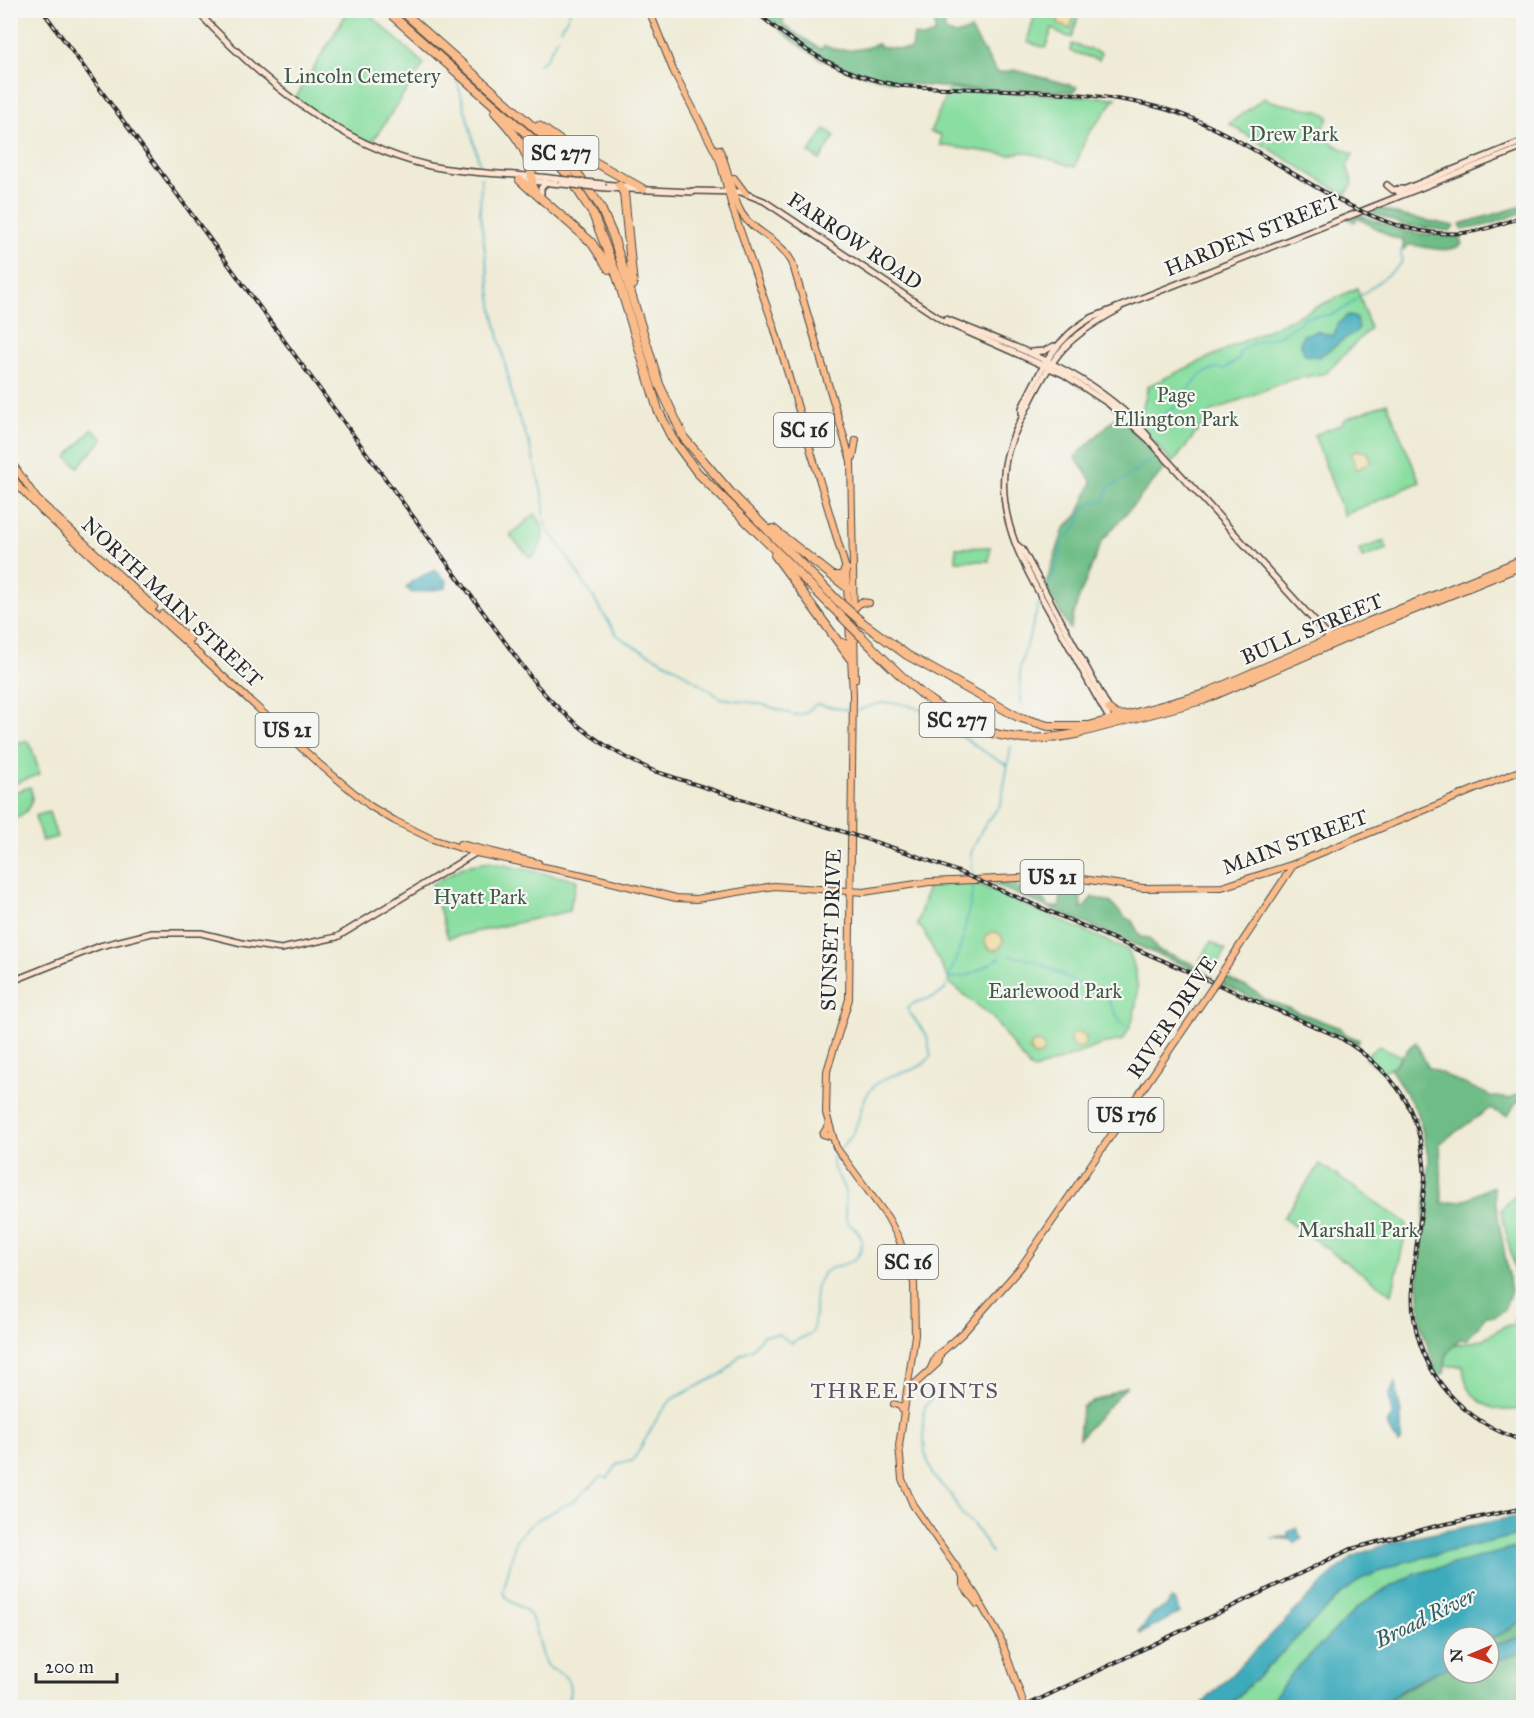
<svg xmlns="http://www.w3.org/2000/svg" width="1534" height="1718" font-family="'IM FELL Great Primer',serif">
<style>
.green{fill:#89dea0;stroke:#5a8466;stroke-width:1.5}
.forest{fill:#6ebd86;stroke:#4c7458;stroke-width:1.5}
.sand{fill:#eeda9e;stroke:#8c8264;stroke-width:1.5}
.water{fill:#3dabbc;stroke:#346b74;stroke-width:1.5}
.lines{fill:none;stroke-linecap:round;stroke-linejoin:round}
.stream{stroke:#3dabbc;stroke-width:1.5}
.secondary-casing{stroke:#484845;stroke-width:8}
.primary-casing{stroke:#484845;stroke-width:8}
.trunk-casing{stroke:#484845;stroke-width:9}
.motorway-casing{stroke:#484845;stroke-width:10}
.secondary{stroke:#fde4d1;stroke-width:5}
.primary{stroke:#fabc8b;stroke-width:6}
.trunk{stroke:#fabc8b;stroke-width:7}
.motorway{stroke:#fabc8b;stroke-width:8}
.rail-casing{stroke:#2b2b2b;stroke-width:4}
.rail{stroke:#f6f6f2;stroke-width:1.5;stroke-dasharray:4.5;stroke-linecap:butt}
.secondary-bridge-casing{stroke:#484845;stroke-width:8;stroke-linecap:butt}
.primary-bridge-casing{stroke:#484845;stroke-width:8;stroke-linecap:butt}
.motorway-bridge-casing{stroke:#484845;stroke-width:10;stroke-linecap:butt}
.secondary-bridge{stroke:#fde4d1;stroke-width:5}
.primary-bridge{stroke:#fabc8b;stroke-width:6}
.motorway-bridge{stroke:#fabc8b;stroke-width:8}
.labels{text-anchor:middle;stroke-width:4.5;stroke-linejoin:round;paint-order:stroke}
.shield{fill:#f6f6f2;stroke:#686867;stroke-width:1.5}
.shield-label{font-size:20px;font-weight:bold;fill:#2b2b2b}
.park-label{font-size:21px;fill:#425848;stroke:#f6f6f2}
.street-label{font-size:21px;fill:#2b2b2b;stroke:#f6f6f2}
.neighbourhood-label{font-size:22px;letter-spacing:1.5px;fill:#5f5361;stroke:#f6f6f2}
.water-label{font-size:22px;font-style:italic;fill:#325e65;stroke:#f6f6f2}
</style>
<rect width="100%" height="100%" fill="#f6f6f2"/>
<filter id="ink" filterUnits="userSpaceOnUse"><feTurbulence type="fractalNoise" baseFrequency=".0167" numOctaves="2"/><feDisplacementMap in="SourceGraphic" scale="12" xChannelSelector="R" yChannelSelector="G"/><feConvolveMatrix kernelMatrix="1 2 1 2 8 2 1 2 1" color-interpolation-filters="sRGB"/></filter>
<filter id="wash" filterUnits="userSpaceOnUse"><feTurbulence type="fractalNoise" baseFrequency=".008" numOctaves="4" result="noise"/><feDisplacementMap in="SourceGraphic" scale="24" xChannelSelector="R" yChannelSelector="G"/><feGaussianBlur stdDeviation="1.35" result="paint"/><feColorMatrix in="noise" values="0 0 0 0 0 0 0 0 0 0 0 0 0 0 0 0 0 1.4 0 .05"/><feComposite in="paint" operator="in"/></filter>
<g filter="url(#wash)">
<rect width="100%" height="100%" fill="#efebd6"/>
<g class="green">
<polygon points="348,11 366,11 424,64 370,145 361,142 295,99"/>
<polygon points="1036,11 1077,11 1079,14 1072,38 1060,34 1052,28 1046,48 1027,42"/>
<polygon points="1072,44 1101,53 1099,60 1070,51"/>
<polygon points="949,89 1116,98 1086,137 1075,167 1033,154 1022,152 1009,155 940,145 941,135 930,132"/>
<path d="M1264 98C1284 109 1318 105 1329 117L1320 133 1335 145 1353 154 1347 166 1353 184 1345 195 1229 124Z"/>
<polygon points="825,129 835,136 820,160 809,153"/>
<polygon points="1357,288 1370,328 1326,373 1289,380 1213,411 1173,463 1139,425 1148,386"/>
<polygon points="1387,403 1420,482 1344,515 1314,435 1342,424 1345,419"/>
<polygon points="92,429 103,439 78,467 67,457"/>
<path d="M535 514C547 527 545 547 531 558L511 537V534Z"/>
<polygon points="1384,541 1387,549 1362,558 1359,550"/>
<polygon points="990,547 989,561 956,561 956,548"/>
<polygon points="25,741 30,743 40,774 11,785 11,744"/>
<path d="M30 787C36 802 28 814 13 819L11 793Z"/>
<polygon points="49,812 57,837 42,841 35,816"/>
<polygon points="489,862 577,880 569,911 448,938 432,884 465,866"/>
<path d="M969 880 1128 950C1129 954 1132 958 1133 963 1141 989 1137 1018 1123 1040L1106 1043 1034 1070 1029 1067 992 1017 951 984 923 930 917 925 929 882Z"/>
<polygon points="1211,942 1226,950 1215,969 1200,960"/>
<polygon points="1379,1046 1402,1056 1396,1065 1383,1072 1364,1057"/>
<polygon points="1320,1164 1406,1223 1407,1227 1392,1294 1283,1218"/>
<path d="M1523 1174V1408C1492 1416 1465 1400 1463 1366H1449L1444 1362 1450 1346 1481 1340 1506 1325H1513L1521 1297 1501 1210 1517 1193 1518 1180Z"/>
<polygon points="1523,1534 1523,1546 1415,1574 1379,1593 1357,1608 1290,1675 1267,1707 1227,1708 1340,1595 1363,1578 1404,1562"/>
</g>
<g class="forest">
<path d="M758 11H772L784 14 783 25 820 49 825 46C841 53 862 50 878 44L881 47 909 50 912 48 914 35 923 38 935 34 934 11H944L945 31 956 35 971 30 997 73 1015 70 1077 87 1074 92C990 87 899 96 820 58 797 46 777 27 758 11Z"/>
<polygon points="1523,206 1523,212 1492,224 1463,230 1460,224"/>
<polygon points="1379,208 1399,215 1455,226 1450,231 1403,225 1373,213 1372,209"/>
<path d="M1359 215 1406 232 1459 237 1462 244C1448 256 1424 245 1408 245L1403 250V239L1393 238 1358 218 1354 222 1348 218Z"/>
<polygon points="1118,415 1166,467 1102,541 1078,600 1070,629 1045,587 1064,529 1078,515 1092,482 1075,457"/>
<polygon points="1015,882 1018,889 1027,890 1031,896 1041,897 1049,907 1060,907 1060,892 1063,885 1080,883 1081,908 1085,907 1092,897 1110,902 1126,918 1132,921 1141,937 1150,938 1157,950 1191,963 1213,978 993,884"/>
<path d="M1225 977C1238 985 1255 988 1264 999L1340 1028 1347 1035 1359 1040 1358 1044 1223 985Z"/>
<path d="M1416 1042 1428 1067 1462 1083 1491 1096 1509 1099 1523 1092V1099L1515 1104 1508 1116 1489 1109 1440 1143 1442 1203 1462 1201 1493 1186 1511 1291 1504 1309 1495 1316H1486L1467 1340 1460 1339C1443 1356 1448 1349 1444 1373L1440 1375 1436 1372 1421 1325 1418 1284 1429 1160 1418 1113 1390 1068C1402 1062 1404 1049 1416 1042Z"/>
<polygon points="1127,1386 1079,1438 1082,1407"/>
<polygon points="1523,1621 1523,1636 1489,1647 1489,1641"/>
<polygon points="1523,1651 1523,1707 1373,1708 1443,1668 1453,1667 1453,1673 1489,1673 1489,1663"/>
</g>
<g class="sand">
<polygon points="1058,11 1075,14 1070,29 1058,24"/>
<polygon points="1357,450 1367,452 1372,461 1357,470 1351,454"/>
<circle cx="994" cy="941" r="9"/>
<circle cx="1078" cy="1040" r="8"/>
<circle cx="1037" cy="1049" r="7"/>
</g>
<g class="water">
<polygon points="1348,315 1356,318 1359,329 1319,357 1305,355 1300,343 1303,335 1317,331 1333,336 1339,323"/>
<polygon points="435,570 447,581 446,588 412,593 406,588 412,581"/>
<polygon points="1395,1383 1401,1414 1401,1441 1398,1444 1387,1424 1392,1415 1389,1396"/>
<polygon points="1523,1515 1523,1534 1404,1562 1363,1578 1340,1595 1227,1707 1199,1707 1328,1578 1352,1557 1392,1542"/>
<polygon points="1296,1528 1302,1539 1295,1543 1289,1539 1272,1538 1288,1537 1288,1532"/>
<path d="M1523 1546V1621L1489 1641V1637H1453V1667C1423 1672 1401 1694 1374 1707 1365 1711 1284 1708 1267 1707L1290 1675 1357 1608 1379 1593 1415 1574Z"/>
<polygon points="1171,1599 1176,1601 1179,1613 1140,1634 1139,1632 1153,1613 1167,1606"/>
<polygon points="1523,1636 1523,1651 1489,1663 1489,1647"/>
</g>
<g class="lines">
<g class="stream">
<polyline points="561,29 571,10"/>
<polyline points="539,64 545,60 558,37"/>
<polyline points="457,80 481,169"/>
<polyline points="481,178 480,213 493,311 515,408 529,443 543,496 545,524 548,532 556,539 617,635 633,646 673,666 721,698 761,704 795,715 804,714 816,704 848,710"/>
<polyline points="1164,431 1165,414 1187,399 1188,390 1199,376 1215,368 1225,369 1240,358 1239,352 1255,342 1276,337 1301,322 1303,317 1330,315 1342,310 1399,266 1402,261 1401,250"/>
<path d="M1050 591 1048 584 1057 565 1064 538C1086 527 1076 499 1104 501L1109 486 1122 481 1157 455"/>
<polyline points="1020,705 1020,667 1040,601"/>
<path d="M858 711C917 680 960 745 1008 765"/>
<polyline points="973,876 971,853 982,829 1001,804 1011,746"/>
<polyline points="1009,955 1035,961"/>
<polyline points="1037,962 1074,981"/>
<polyline points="949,979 970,975 1000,958"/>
<polyline points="1077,983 1106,997 1120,1021 1127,1026"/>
<path d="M841 1148C865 1126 855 1105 874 1086 890 1070 917 1076 931 1056L927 1036 907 1009C915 997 936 1002 945 989L962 942 974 885"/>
<polyline points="929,1390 932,1398 925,1407 923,1420 925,1453 933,1476 950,1494 963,1516 973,1524 992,1553"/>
<polyline points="10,1699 14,1708"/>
<path d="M563 1708C571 1700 573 1682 563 1675 558 1671 551 1670 546 1665 539 1649 539 1630 530 1615 522 1604 509 1606 503 1592L516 1540 524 1531 538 1519 574 1501 601 1477 608 1478 618 1463 633 1461 659 1415 672 1399 724 1373 740 1355 753 1348 763 1335 779 1334 791 1343 812 1333C818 1315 811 1290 822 1275 832 1260 865 1271 861 1238 859 1229 851 1228 847 1221 843 1211 848 1199 844 1189 841 1180 834 1173 833 1164 832 1158 834 1155 838 1151"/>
</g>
</g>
</g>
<g filter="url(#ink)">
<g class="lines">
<defs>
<g id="secondary">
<path d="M196 10C259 78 338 145 430 166 473 175 515 173 558 179"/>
<polyline points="520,180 561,184"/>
<polyline points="603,184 635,187"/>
<polyline points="1387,185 1393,190 1402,189"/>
<polyline points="607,188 693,192"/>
<polyline points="692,191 741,192 764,201 945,322 1063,374 1109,404 1149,440 1330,638"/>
<polyline points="1398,192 1524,141"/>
<polyline points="541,193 541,188 546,183"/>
<path d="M946 319C1020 349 1095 373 1148 436"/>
<polyline points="1031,352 1044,351 1054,346"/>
<path d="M1022 413V408C1039 372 1055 338 1091 318L1524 147"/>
<polyline points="1017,545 1022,549 1110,711"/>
<path d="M1111 721C1094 694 1080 665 1064 637 1036 586 999 534 1004 473 1006 447 1017 428 1028 406 1054 353 1067 337 1119 309"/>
<polyline points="10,982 100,946 152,933 201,933 242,943 281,949 337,937 477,852"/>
</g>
<g id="primary">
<polyline points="649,10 673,70 720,161 732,207 774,327 846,569 853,694 849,999 827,1071 826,1113 836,1147 888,1218 899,1239 914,1283 915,1335 899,1446 902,1479 913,1505 975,1594 1000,1637 1021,1696"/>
<path d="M719 149C730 169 730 195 742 214 754 233 778 237 792 262L851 461 855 679"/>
<polyline points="734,178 746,194"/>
<polyline points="853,457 856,440"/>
<polyline points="10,460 37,499 154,607"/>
<polyline points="10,473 20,488 41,510 318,763 370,806 395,821 432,839 476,853 583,875 676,898 696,899 774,886 864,892 929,882 1062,876 1143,888 1222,887 1294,864 1524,769"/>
<polyline points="855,608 861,602 869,603"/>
<polyline points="162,614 190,639"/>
<polyline points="460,844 538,863"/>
<polyline points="1219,977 1294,864"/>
<polyline points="828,1126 823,1134 832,1137"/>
<polyline points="931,1368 936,1357 963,1333 1021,1267 1212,988"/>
<polyline points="907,1391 938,1363 940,1356"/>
<polyline points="894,1404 900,1406 904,1412"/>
<polyline points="963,1578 963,1585 977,1604"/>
</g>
<g id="trunk">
<polyline points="1109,709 1117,715 1123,715"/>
<polyline points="1087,726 1203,694 1368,622 1524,559"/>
<polyline points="1080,733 1204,700 1374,626 1524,565"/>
</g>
<g id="motorway">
<polyline points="386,10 544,149 569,176 593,214 617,276 658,410 672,438 697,472 839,614"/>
<polyline points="401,10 555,146 581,178 600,206 613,236 659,384 684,438 731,493 839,602"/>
<path d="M495 112C516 134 534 157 532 187L536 194 591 242 609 269"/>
<polyline points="539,126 575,151 643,189"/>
<polyline points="520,180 532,191"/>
<polyline points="619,185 624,193 633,285"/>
<polyline points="773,529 848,588"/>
<polyline points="775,555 850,658"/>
<polyline points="834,576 842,576 846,569"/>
<polyline points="863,623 907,655 1018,717 1048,726 1087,726"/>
<path d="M863 638C928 704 978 756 1080 733"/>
<polyline points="842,643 849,646 855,638"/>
</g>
</defs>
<use href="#secondary" class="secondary-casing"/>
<use href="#primary" class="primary-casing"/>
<use href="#trunk" class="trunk-casing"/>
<use href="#motorway" class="motorway-casing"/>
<use href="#secondary" class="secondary"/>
<use href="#primary" class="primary"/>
<use href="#trunk" class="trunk"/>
<use href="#motorway" class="motorway"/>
<defs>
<g id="rail">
<path d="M42 10 535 683C569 723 606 750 654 771L909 853 959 872 1339 1037C1396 1072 1422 1110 1425 1178 1422 1221 1410 1266 1413 1310 1419 1374 1463 1422 1524 1441"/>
<path d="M754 10C799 50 843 76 902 86 986 91 1084 87 1165 109 1265 137 1358 242 1463 233 1484 231 1503 223 1524 216"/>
<polyline points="1021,1708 1351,1549 1436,1526 1524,1508"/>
</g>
</defs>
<use href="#rail" class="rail-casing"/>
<use href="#rail" class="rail"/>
<defs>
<g id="secondary-bridge">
<polyline points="558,179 603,184"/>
<polyline points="561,184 607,188"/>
</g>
<g id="primary-bridge">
<polyline points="1212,988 1219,977"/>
<polyline points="1021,1696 1025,1708"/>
</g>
<g id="motorway-bridge">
<polyline points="839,602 863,623"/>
<polyline points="839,614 863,638"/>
</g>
</defs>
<use href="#secondary-bridge" class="secondary-bridge-casing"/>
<use href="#primary-bridge" class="primary-bridge-casing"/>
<use href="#motorway-bridge" class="motorway-bridge-casing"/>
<use href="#secondary-bridge" class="secondary-bridge"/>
<use href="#primary-bridge" class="primary-bridge"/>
<use href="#motorway-bridge" class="motorway-bridge"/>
</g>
</g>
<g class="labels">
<g class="shield">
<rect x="523.5" y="136" width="75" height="34" rx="4.5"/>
<rect x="774" y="413" width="60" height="34" rx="4.5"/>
<rect x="919.5" y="703" width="75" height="34" rx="4.5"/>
<rect x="255.5" y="713" width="63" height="34" rx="4.5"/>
<rect x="1020.5" y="860" width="63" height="34" rx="4.5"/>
<rect x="1088.5" y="1098" width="75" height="34" rx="4.5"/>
<rect x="878" y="1245" width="60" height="34" rx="4.5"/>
</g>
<g class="shield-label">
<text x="561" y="160">SC 277</text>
<text x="804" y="437">SC 16</text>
<text x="957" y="727">SC 277</text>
<text x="287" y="737">US 21</text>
<text x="1052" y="884">US 21</text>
<text x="1126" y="1122">US 176</text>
<text x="908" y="1269">SC 16</text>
</g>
<g class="park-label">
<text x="362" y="83">Lincoln Cemetery</text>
<text x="1294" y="141">Drew Park</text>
<text x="1176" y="402">Page<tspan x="1176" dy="24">Ellington Park</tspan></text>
<text x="480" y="904">Hyatt Park</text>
<text x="1055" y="998">Earlewood Park</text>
<text x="1358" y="1237">Marshall Park</text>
</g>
<g class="street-label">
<text transform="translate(1252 235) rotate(-22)" y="7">HARDEN STREET</text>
<text transform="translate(855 241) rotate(34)" y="7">FARROW ROAD</text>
<text transform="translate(172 602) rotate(43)" y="7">NORTH MAIN STREET</text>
<text transform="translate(1312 629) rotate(-23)" y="7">BULL STREET</text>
<text transform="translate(1295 842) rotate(-20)" y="7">MAIN STREET</text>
<text transform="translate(831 930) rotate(-88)" y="7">SUNSET DRIVE</text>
<text transform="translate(1172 1017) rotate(-56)" y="7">RIVER DRIVE</text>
</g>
<g class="neighbourhood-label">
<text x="905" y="1398">THREE POINTS</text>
</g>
<g class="water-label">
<text transform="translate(1425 1617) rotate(-26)" y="8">Broad River</text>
</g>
</g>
<rect width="1534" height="1718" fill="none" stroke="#f6f6f2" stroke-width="36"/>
<g transform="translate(1471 1655) rotate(268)"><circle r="28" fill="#f6f6f2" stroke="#a5a5a2" stroke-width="1.5"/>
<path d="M0-4.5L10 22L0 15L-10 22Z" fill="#c8321e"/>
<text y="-9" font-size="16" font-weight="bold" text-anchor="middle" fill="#2b2b2b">N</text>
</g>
<path d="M36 1673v9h81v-9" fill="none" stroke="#2b2b2b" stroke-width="3"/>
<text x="45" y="1673" font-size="18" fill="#2b2b2b" stroke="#f6f6f2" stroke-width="4.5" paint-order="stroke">200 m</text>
</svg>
